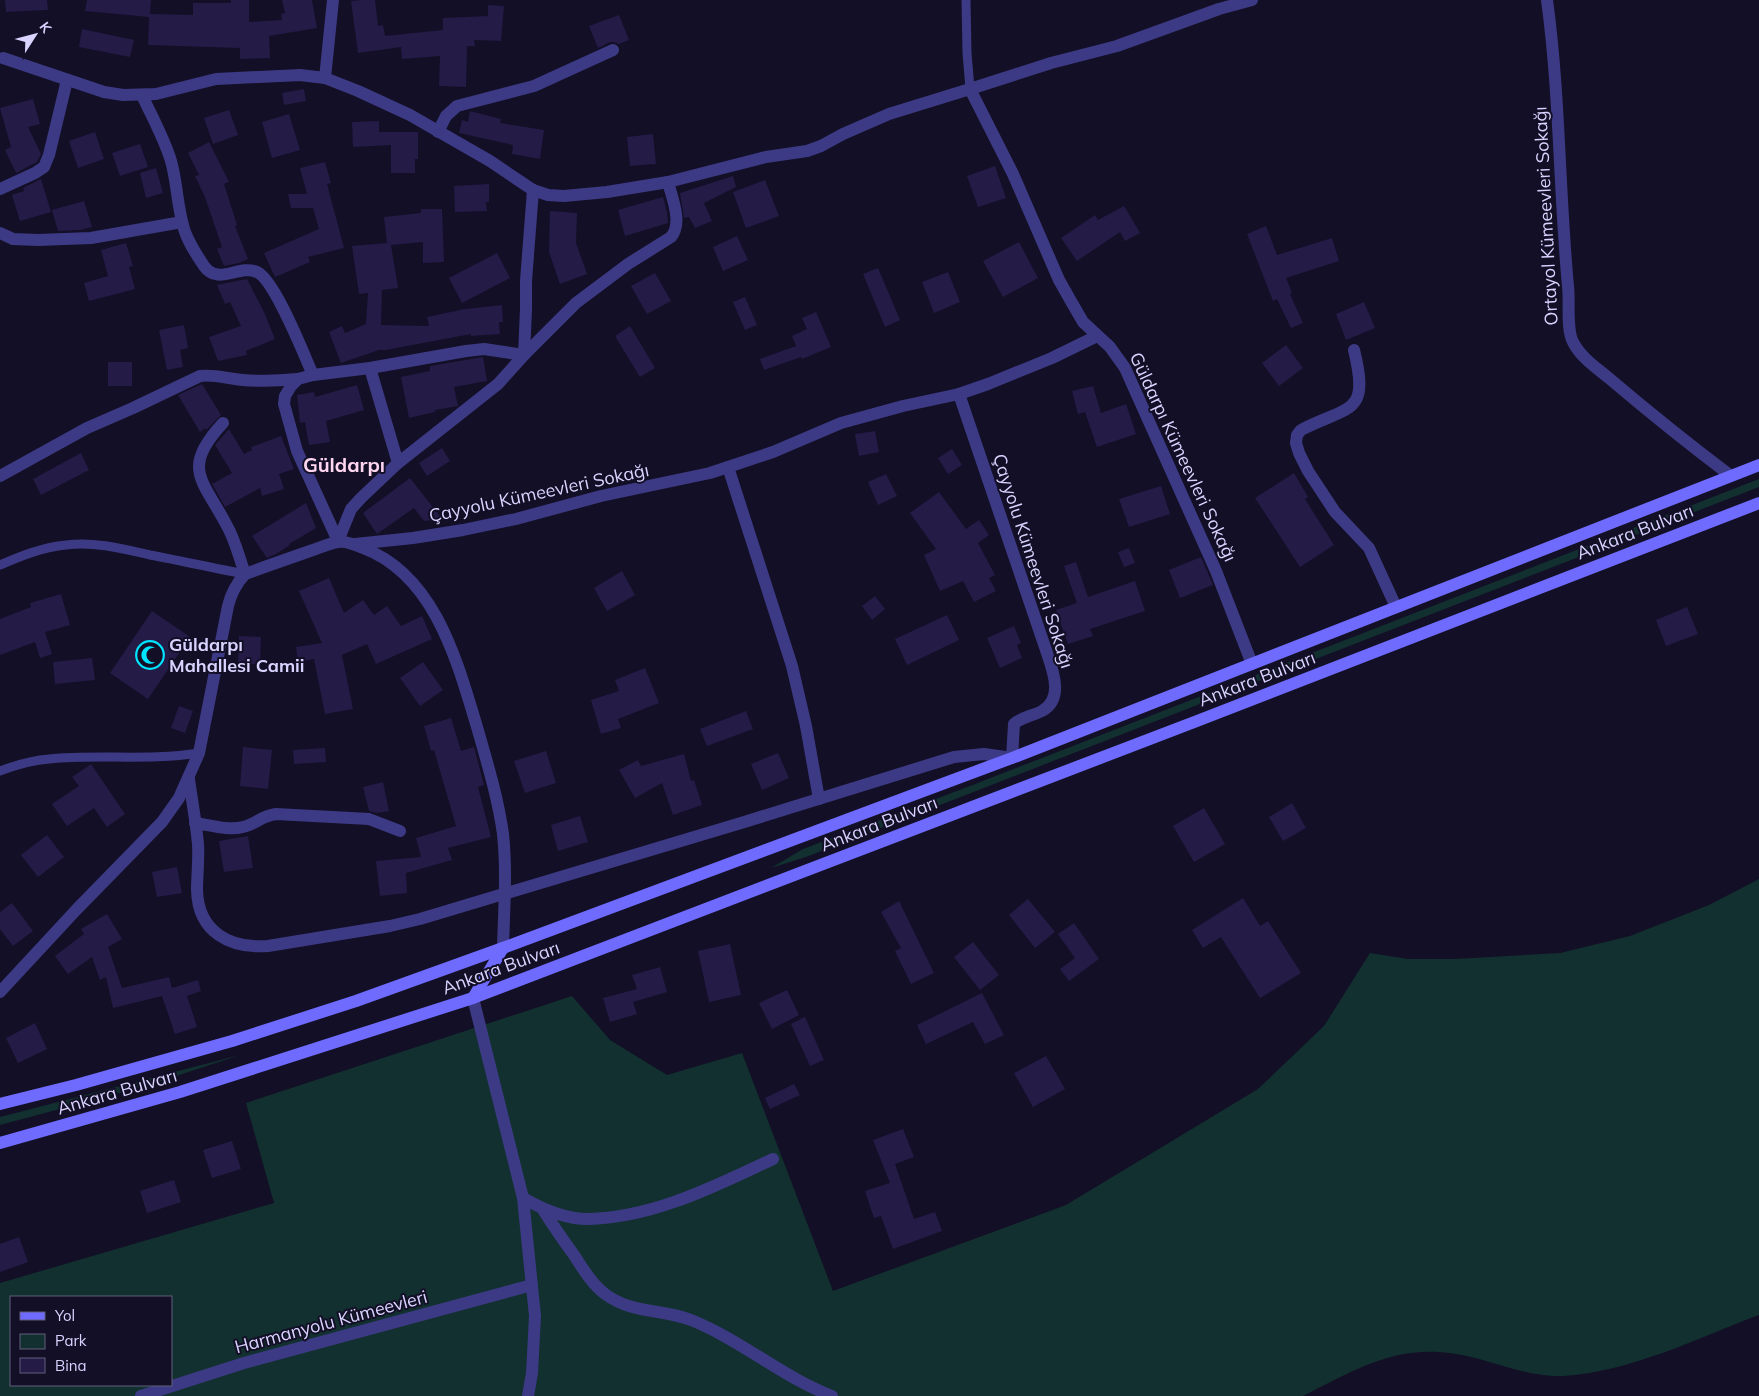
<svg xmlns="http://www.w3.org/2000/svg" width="1759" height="1396" font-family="Mulish,sans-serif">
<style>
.green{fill:#12302f;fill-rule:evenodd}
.building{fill:#241b47}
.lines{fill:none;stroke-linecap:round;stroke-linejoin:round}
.service{stroke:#3d3a85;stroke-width:9}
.minor{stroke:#3d3a85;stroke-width:12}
.tertiary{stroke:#3d3a85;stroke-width:12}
.secondary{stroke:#6f6bff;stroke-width:12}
.labels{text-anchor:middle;stroke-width:4;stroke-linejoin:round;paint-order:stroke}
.street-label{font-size:18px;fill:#d9d4ff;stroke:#130f26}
.poi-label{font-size:18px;font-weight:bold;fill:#d9d4ff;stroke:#130f26;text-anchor:start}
.quarter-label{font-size:20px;font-weight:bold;fill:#ffd6f0;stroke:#130f26}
</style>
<rect width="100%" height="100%" fill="#130f26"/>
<g class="green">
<polygon points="1759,479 1759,487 806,857 771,868 803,849 970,786"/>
<path d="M1759 879V1315C1695 1339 1633 1371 1564 1376 1538 1378 1504 1366 1479 1359 1405 1339 1367 1364 1303 1396H0V1283L274 1203 246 1103 572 996 610 1040 667 1075 742 1053 833 1291 1066 1205 1258 1089 1324 1026 1370 953 1408 959H1455L1560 953 1630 936 1709 905ZM11 1297H171V1385H11Z"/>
<polygon points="240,1055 146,1086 0,1125 0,1117"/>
</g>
<g class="building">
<polygon points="5,0 47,0 48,10 6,12"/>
<polygon points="87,0 151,0 150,14 193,15 193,3 231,3 231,0 249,0 249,22 282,20 281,14 285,13 282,0 312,0 317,28 269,36 270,58 240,59 240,48 148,45 149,17 85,11"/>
<polygon points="361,0 375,0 378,26 383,25 385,36 443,30 443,18 488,16 488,5 504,6 501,41 474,40 475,46 467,46 466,87 439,86 440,56 402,59 401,47 358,53 351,1"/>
<polygon points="619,15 629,40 619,44 614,42 610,42 598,48 589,26"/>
<polygon points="82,29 134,40 130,57 79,47"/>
<polygon points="304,89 306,101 284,105 282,93"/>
<polygon points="33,99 40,124 28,127 41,154 37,162 16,173 5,150 11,147 0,108"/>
<polygon points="229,110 238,135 213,144 204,118"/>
<polygon points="470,111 501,119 500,123 544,130 540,159 512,154 513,145 459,133 462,120 468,122"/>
<polygon points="289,114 300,150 272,158 262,122"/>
<polygon points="379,121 379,132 418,132 418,159 415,159 415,173 391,173 391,145 353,147 352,122"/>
<polygon points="95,132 104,159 78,168 69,141"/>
<polygon points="653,134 656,164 630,166 627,137"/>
<polygon points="209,142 229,182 224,184 237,225 235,226 248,259 239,263 224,266 217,249 222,247 205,197 195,176 199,175 188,153"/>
<polygon points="140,144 148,167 120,176 112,153"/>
<polygon points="325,162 331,183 327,184 344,248 308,257 310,262 275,277 264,253 319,229 313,208 291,208 288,194 307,194 300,168"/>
<polygon points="995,166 1006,198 978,207 967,176"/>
<polygon points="156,168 163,193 146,198 140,173"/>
<polygon points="733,176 736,187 704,203 712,221 695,228 689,217 684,218 680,193"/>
<polygon points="41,179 51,212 20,221 12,195 24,191 23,188"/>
<polygon points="765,180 779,216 746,228 733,192"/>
<polygon points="489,184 489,202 486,202 487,211 455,212 454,186"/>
<polygon points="663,197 667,212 668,223 625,236 618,210"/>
<polygon points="84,201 92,227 80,230 58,231 52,210"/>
<polygon points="1124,206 1140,233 1125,241 1120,232 1077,261 1061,238 1095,215 1098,220"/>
<polygon points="421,209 442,209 444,262 423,263 423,242 391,245 398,288 382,290 381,325 429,326 427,317 465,309 502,305 503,322 499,322 500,334 471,336 471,334 386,350 379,350 341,363 329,332 342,326 345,333 366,324 368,293 359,294 352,246 387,243 384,217 421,213"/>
<polygon points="550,211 577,213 576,243 587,274 560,284 549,252"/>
<polygon points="1266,226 1277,255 1332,238 1339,261 1286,278 1292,293 1290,294 1303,323 1291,328 1277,299 1273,301 1247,234"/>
<polygon points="737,236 748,260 723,271 713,247"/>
<polygon points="1019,242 1038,278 1003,297 983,261"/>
<polygon points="126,243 133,266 129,267 135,289 89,301 84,283 108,276 101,250"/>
<polygon points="497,253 510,278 462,303 449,278"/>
<polygon points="878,268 900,320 885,327 863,274"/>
<polygon points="948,272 960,302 934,313 922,282"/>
<polygon points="655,273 671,301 647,314 631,286"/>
<polygon points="247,279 264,312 275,339 246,351 247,355 218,361 209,337 241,326 230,302 225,304 217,285"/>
<polygon points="745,297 757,325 745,330 733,302"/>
<polygon points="1364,302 1375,328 1346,340 1336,314"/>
<polygon points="816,312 831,347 802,359 801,357 764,370 760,359 796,346 792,336 807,329 802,318"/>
<polygon points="184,325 188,348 180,350 183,367 167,370 159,330"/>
<polygon points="630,326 655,368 640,377 615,336"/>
<polygon points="1286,345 1303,368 1279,386 1262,363"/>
<polygon points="483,357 487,381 454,387 458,406 435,410 435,412 409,418 401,377 430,371 430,366"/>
<rect x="108" y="362" width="24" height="24"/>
<polygon points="202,384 221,415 206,430 205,428 200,432 178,395"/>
<polygon points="357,385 364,410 326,421 330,442 309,445 305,422 300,423 297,395 314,392 315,397"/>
<polygon points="1093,386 1101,413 1126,404 1136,434 1097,447 1085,412 1078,414 1072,391"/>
<polygon points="229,429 244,454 252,450 251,447 281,436 294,469 279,474 284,489 262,496 260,488 225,507 212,484 232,473 215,445"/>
<polygon points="875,431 879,452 859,456 855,434"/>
<polygon points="442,448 450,461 427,476 419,463"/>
<polygon points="952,449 962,465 948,474 938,458"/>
<polygon points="81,453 89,470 41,495 33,479"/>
<polygon points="1294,473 1308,497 1305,499 1334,545 1300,567 1255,498"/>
<polygon points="886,474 897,496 878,505 868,482"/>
<polygon points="410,478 442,519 424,521 414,508 377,534 363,513"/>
<polygon points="1161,486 1170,514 1129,527 1119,499"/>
<polygon points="939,492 966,529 979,520 989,535 978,543 995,575 989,578 996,591 974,602 963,581 940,591 924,555 936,549 910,513"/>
<polygon points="306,503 316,528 289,544 290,545 276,554 267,558 252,536"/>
<polygon points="1129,548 1135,563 1124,567 1118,552"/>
<polygon points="1201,557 1213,585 1180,598 1169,570"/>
<polygon points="1076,562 1088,597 1135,581 1145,611 1090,629 1093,636 1068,644 1056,610 1077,603 1064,566"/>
<polygon points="622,571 635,595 607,611 594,588"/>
<polygon points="329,578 344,613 363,600 374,615 387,606 401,626 422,616 432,639 376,664 367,644 342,655 353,709 325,714 314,659 298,662 296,647 322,643 299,591"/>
<polygon points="61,594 70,625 45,632 52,654 40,658 35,642 0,655 0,619 31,607 30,603"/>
<polygon points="875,596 885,609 872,620 862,606"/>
<polygon points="1687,607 1698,634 1666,646 1656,620"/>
<polygon points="152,611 190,637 148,699 110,673"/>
<polygon points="947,615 959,640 907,665 895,639"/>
<polygon points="1014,626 1021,643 1017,645 1022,658 1000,668 987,638"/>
<polygon points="239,636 261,637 260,664 238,664"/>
<polygon points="92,658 95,680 55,684 53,662"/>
<polygon points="423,662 443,690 420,706 400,678"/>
<polygon points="645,668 659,703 618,719 621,728 601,734 591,700 619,691 615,680"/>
<polygon points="179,706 193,711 185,733 171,728"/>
<polygon points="746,711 753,729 707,746 700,729"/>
<polygon points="451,718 461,751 474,747 484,785 478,787 491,837 448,848 452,860 406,873 407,893 380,896 376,861 421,857 416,838 456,826 434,750 431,751 424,726"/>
<polygon points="243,747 272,750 268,789 240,786"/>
<polygon points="325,748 326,762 294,764 293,750"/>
<polygon points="546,751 556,783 525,793 514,761"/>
<polygon points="778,753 789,778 762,790 751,764"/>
<polygon points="684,754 691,781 694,780 702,805 673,815 662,783 635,798 619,770 638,760 641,766"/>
<polygon points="91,764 125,814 107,827 94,808 67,826 52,804 79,786 72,777"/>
<polygon points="383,782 389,811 377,813 369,811 363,787"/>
<polygon points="1292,803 1306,828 1283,841 1269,817"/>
<polygon points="1204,808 1225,844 1194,862 1173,826"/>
<polygon points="580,816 588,842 558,851 551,825"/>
<polygon points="47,835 64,857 38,877 21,855"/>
<polygon points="248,836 253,868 224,872 219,841"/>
<polygon points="177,867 182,893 157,897 152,872"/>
<polygon points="1243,898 1260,926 1268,921 1301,973 1260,998 1221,937 1203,948 1192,930"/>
<polygon points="1028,899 1055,932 1035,948 1009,915"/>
<polygon points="899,901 934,973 911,984 895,951 901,948 881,912"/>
<polygon points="12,903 33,931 13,946 0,929 0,912"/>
<polygon points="107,914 122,939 108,947 122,988 169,977 172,988 198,980 201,991 187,996 197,1027 175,1034 162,996 113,1008 106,977 100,980 92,957 68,974 55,956 84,934 81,929"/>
<polygon points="1074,923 1099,959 1069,981 1060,969 1075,958 1058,934"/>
<polygon points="973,942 999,975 980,990 954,957"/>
<polygon points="730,944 741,995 709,1002 698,951"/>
<polygon points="660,967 667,992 633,1002 637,1014 610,1022 603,998 637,989 632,975"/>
<polygon points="787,990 799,1015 772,1029 759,1003"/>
<polygon points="982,993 1004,1035 985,1044 973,1022 926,1044 917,1025"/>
<polygon points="805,1017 824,1060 810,1066 791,1024"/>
<polygon points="35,1023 47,1049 18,1063 6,1038"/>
<polygon points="1046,1056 1065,1089 1033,1107 1014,1073"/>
<polygon points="794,1084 800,1095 770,1109 765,1098"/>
<polygon points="903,1129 914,1157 895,1164 914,1219 935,1212 942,1231 893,1249 881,1216 874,1218 865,1191 890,1183 873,1140"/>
<polygon points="232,1141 241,1169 212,1178 203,1150"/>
<polygon points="174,1180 181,1202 147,1213 140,1191"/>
<polygon points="19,1237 28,1262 0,1272 0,1244"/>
</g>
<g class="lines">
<g class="service">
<polyline points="966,0 967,53 970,89"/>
<path d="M0 565C21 556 43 547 66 545 93 541 124 549 150 555 182 561 213 568 245 574"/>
<path d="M0 771C16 765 32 760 49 759 99 754 149 761 199 753"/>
</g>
<g class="minor">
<polyline points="1252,0 1219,9 1117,46 1051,63 970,89 1013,174 1059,280 1072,303 1083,322 1110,347 1125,368 1216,571 1252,664"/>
<path d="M1547 0C1560 95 1559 191 1568 286 1570 302 1566 329 1573 342 1581 358 1597 368 1610 379 1650 413 1690 445 1731 476"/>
<polyline points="325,78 333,0"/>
<path d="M142 95C152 117 164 138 171 161 177 182 177 204 183 225 186 239 196 254 204 266 218 286 239 264 257 272 275 280 304 355 313 375"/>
<polyline points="438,132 446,116 457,106 534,86 613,50"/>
<polyline points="0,189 35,173 44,167 49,155 67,80"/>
<polyline points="0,233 13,239 38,240 91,238 182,222"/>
<path d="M1354 350C1370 415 1350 405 1301 430L1297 435 1296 443 1299 453 1308 471 1335 512 1369 548 1396 607"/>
<path d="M223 423C181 468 202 479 226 524 235 539 239 557 245 574"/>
<polyline points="728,467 792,666 806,726 819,799"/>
<path d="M0 476 87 428 133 408 200 376C214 374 229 379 243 380 261 382 280 380 298 379"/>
<path d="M338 541 297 451 284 404 285 396 291 386 298 379 313 375 370 368 466 351 484 349 524 355 576 303 628 264 671 237C683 223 672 198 668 182"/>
<polyline points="355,544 413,538 463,530 516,519 601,496 710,473 773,452 841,423 903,406 959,394 988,384 1052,358 1097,336"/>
<path d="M189 779C192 801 196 822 198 844 199 860 197 875 197 890 198 932 230 949 268 946L390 926 420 919 741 823 954 757 984 754 1012 758 1014 724C1022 717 1032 716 1042 711 1064 699 1053 671 1047 653L959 394"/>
<path d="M195 823C210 825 228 831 243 827 256 824 261 816 276 814L369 819 400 831"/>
<polyline points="473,998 523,1198 535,1316 532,1373 528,1396"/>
<path d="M523 1198C542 1209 565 1219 588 1219 653 1218 715 1186 773 1159"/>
<path d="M542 1208C552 1224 563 1240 574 1255 583 1269 592 1284 605 1294 634 1315 661 1308 691 1320 741 1340 782 1377 832 1396"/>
<polyline points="141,1396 244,1363 532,1285"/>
</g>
<g class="tertiary">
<polyline points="3,58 104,92 123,95 156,94 216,79 300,75 325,78 358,91 410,115 490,161 533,190 548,195 564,196 607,192 668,182 766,157 807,151 821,146 843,134 889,114 970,89"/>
<polyline points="370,368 398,463"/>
<polyline points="338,541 351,509 361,498 398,463 498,384 524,355 526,309 526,281 533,190"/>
<path d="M0 992 77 909 162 822 179 798 199 753 228 606C231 593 236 584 245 574 267 566 290 558 313 550 320 548 330 543 338 542 346 541 356 545 363 548 435 575 457 661 477 727 487 762 498 798 503 834 507 872 504 910 503 948"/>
</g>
<g class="secondary">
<polyline points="473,998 503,948"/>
<polyline points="0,1104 76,1085 232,1041 356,1001 503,948 1012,758 1759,465"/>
<polyline points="0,1143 180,1092 473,998 1197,721 1759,503"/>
</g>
</g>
<defs>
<symbol id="mosque-ring" viewBox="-11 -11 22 22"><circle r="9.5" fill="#130f26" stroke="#00e5ff" stroke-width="1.5"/><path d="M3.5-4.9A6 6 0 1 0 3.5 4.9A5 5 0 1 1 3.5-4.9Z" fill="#00e5ff"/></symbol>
</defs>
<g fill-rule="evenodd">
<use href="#mosque-ring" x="134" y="639" width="32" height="32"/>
</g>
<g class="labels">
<g class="street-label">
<text transform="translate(1546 216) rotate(-93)" y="6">Ortayol Kümeevleri Sokağı</text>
<text transform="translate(1183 457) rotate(65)" y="6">Güldarpı Kümeevleri Sokağı</text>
<text transform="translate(539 493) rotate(-12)" y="6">Çayyolu Kümeevleri Sokağı</text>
<text transform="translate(1635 532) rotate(-21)" y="6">Ankara Bulvarı</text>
<text transform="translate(1033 561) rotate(72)" y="6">Çayyolu Kümeevleri Sokağı</text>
<text transform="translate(1257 679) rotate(-21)" y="6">Ankara Bulvarı</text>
<text transform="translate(879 824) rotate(-21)" y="6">Ankara Bulvarı</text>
<text transform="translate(501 968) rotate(-20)" y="6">Ankara Bulvarı</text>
<text transform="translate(117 1092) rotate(-16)" y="6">Ankara Bulvarı</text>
<text transform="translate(331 1322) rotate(-15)" y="6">Harmanyolu Kümeevleri</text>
</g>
<g class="poi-label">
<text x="169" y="651">Güldarpı<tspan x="169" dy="21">Mahallesi Camii</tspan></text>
</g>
<g class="quarter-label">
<text x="344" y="472">Güldarpı</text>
</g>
</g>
<rect x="10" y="1296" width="162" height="90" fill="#130f26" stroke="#625e7d"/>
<rect x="20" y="1312" width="25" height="8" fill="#6f6bff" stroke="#625e7d"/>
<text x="55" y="1321" font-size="15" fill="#d9d4ff">Yol</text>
<rect x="20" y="1334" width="25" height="15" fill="#12302f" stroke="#625e7d"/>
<text x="55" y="1346" font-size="15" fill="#d9d4ff">Park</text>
<rect x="20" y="1358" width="25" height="15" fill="#241b47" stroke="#625e7d"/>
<text x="55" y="1371" font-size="15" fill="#d9d4ff">Bina</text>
<g transform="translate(35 35) rotate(54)" stroke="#130f26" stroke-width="4" paint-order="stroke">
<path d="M0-4L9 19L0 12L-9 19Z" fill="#d9d4ff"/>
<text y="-8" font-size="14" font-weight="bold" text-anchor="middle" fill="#d9d4ff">K</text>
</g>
</svg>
